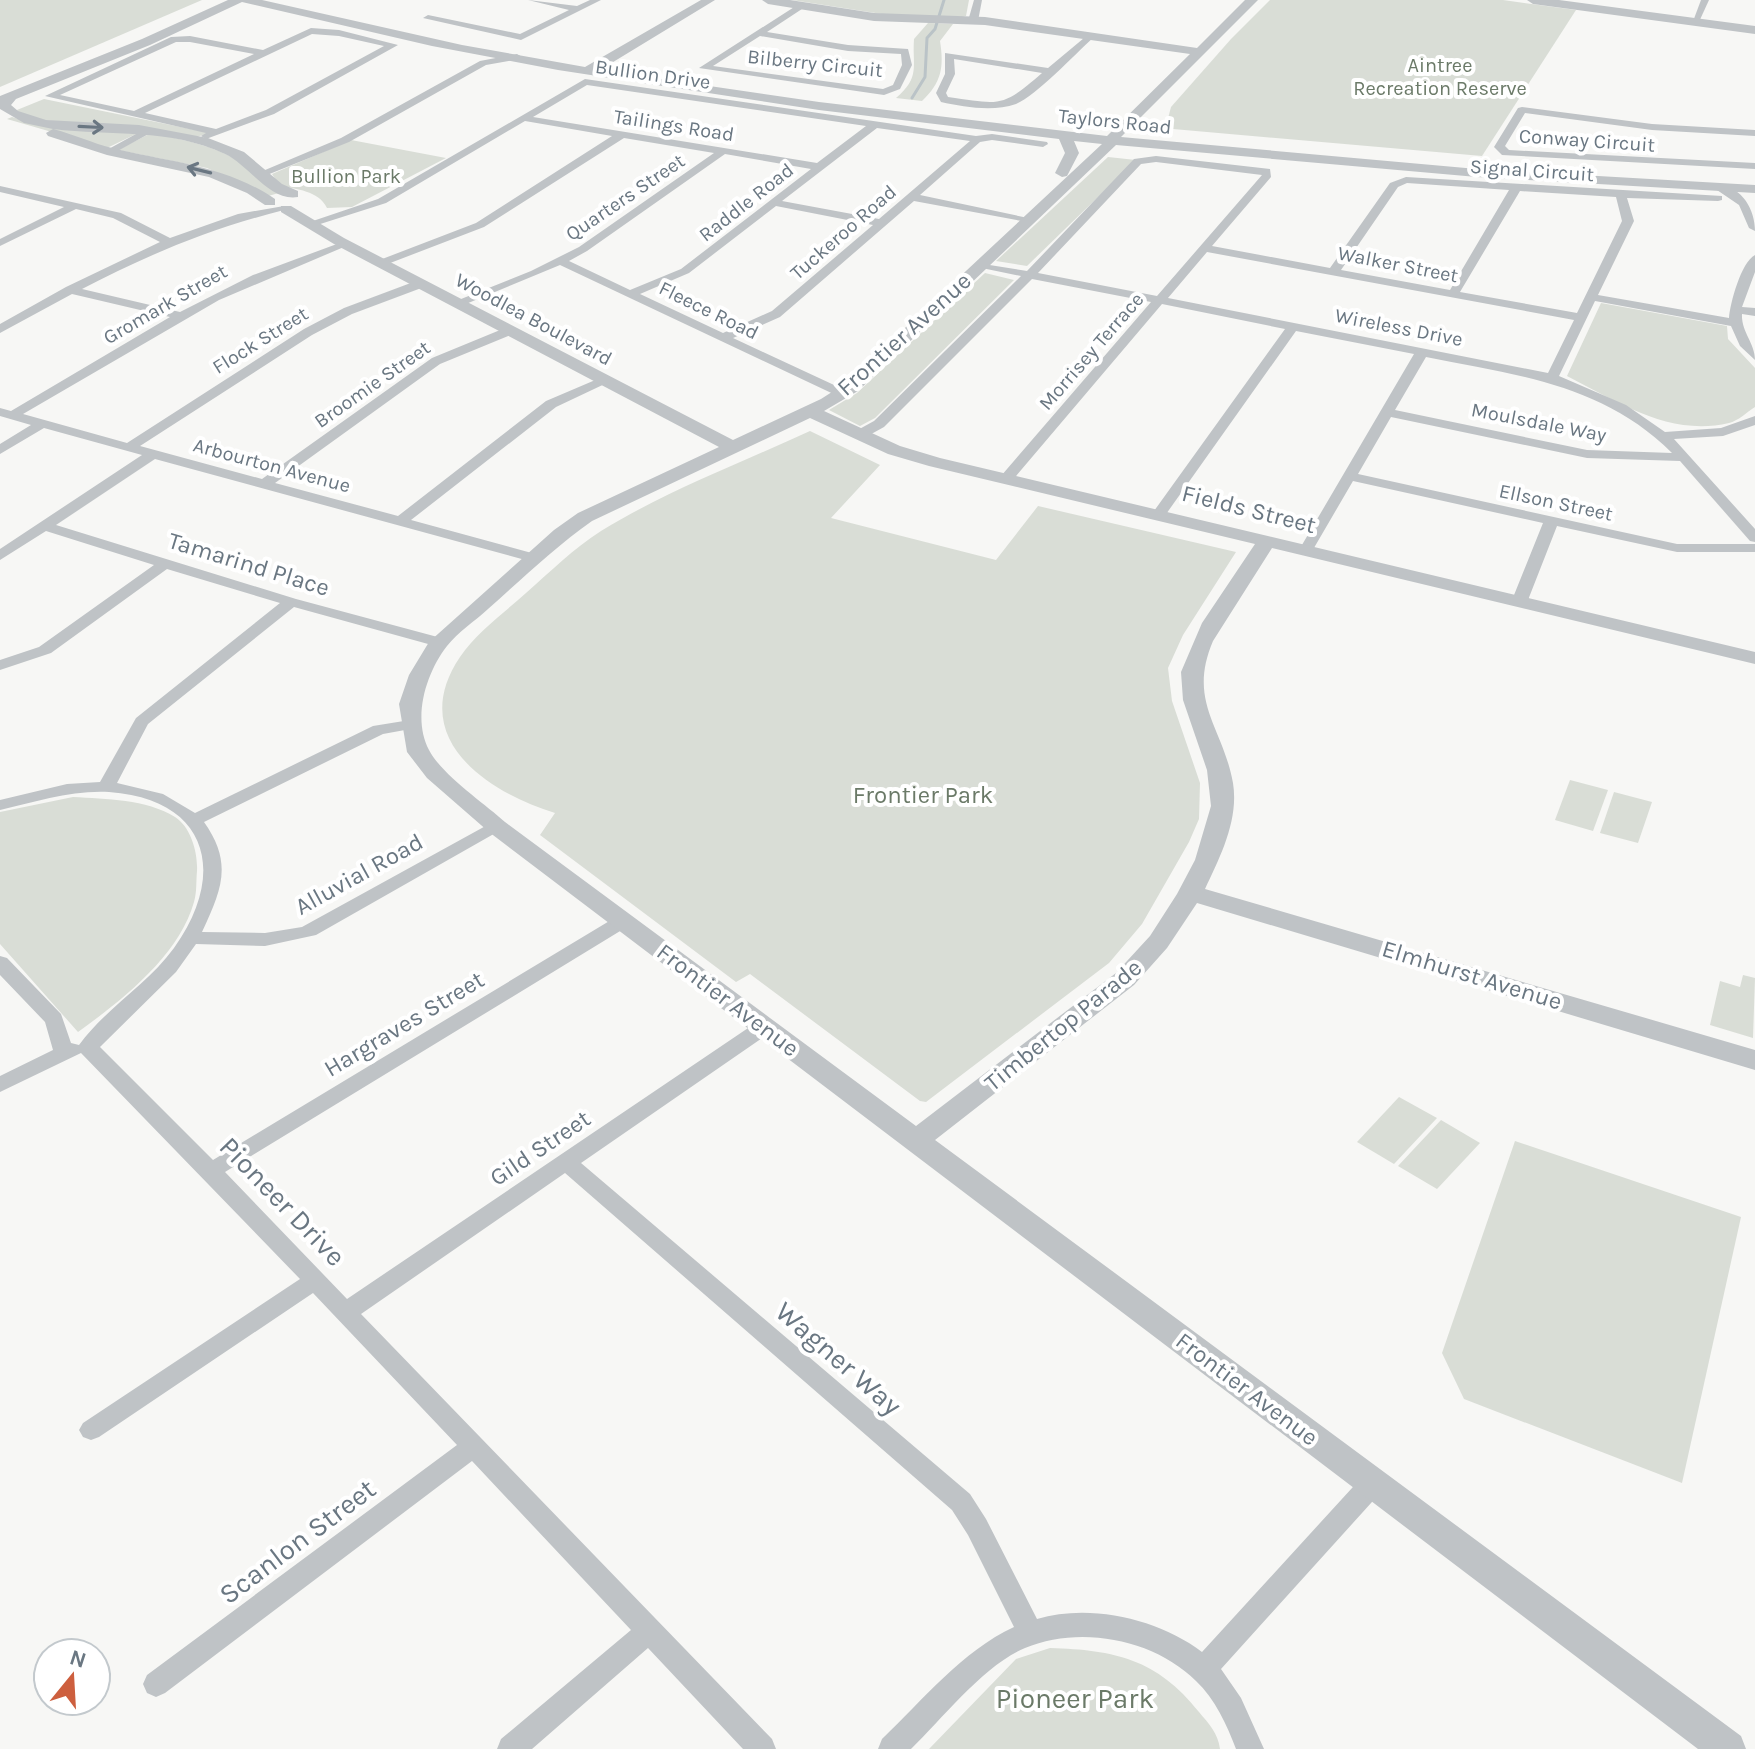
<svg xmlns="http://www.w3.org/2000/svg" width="1755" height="1749" font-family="Karla,sans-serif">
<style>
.green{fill:#d9ddd6}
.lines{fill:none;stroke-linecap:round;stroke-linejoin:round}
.stream{stroke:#bac3c7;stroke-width:3}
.minor{fill:#bfc3c6;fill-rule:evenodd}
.tertiary{fill:#bfc3c6;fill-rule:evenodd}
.oneway{stroke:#6a7782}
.labels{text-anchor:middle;stroke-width:8;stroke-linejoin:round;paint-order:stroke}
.far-street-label{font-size:20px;fill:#6a7782;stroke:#fff}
.far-park-label{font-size:20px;fill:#6b7a68;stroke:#fff}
.street-label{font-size:24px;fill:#6a7782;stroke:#fff}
.park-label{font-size:24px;fill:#6b7a68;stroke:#fff}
.near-street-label{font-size:28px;fill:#6a7782;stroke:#fff}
.near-park-label{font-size:28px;fill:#6b7a68;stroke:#fff}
</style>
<rect width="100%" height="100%" fill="#f7f7f5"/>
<g class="green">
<polygon points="0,0 202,0 0,87"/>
<polygon points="792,0 969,0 966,16 962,17 882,14"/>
<polygon points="1270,0 1503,0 1576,10 1482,156 1173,129 1166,126 1171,107 1231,39"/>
<path d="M928 23 953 24 940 41C944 67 942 82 922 101L896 98C921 77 912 66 914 39Z"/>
<polygon points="44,99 210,133 196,137 34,119 12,112"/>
<polygon points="12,117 29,122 137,131 136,134 107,148 7,119"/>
<path d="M151 133C192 142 216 145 251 169 262 176 266 188 279 193L268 196 207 168 118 150Z"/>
<path d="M351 140 446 158 352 207 327 208C318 190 297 190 279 185L272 174Z"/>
<polygon points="1108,157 1136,160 1027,266 996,261"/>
<polygon points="985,273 1014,280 875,418 860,426 829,410 857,393"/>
<path d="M1601 303 1727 326 1728 339 1755 368V407C1747 412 1738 421 1729 423 1669 437 1618 402 1567 376Z"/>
<path d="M810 431 880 465 831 518 996 560 1038 506 1236 552 1183 635 1168 668 1172 701 1200 783 1199 819 1189 842 1142 924 1109 963 926 1102 920 1101 750 974 736 982 540 835 555 813C486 792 406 737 460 657 477 632 504 613 526 593 550 572 574 548 601 531 666 491 741 463 810 431Z"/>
<polygon points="1570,780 1608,790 1593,831 1555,820"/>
<polygon points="1614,792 1652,802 1638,843 1600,833"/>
<path d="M73 797C106 799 146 799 175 817 191 827 198 853 197 871 196 881 197 892 194 902 179 956 121 1001 78 1032L0 944V812Z"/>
<polygon points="1743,975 1755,978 1753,1038 1710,1025 1720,981 1740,987"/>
<polygon points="1399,1097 1437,1118 1394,1164 1357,1142"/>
<polygon points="1441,1120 1480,1143 1437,1189 1398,1166"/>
<polygon points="1515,1141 1741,1217 1682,1483 1464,1399 1442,1353"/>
<path d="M1050 1648C1115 1650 1157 1659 1199 1712 1209 1724 1218 1733 1220 1749H929L1016 1659Z"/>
</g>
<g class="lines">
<polyline class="stream" points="912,98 925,77 927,38 935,29 944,0"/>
<g class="minor">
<polygon points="528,0 577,6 590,0 601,0 521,40 423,18 428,15 520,34 569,10"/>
<polygon points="974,0 982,0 978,21 973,24 968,21"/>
<polygon points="1701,0 1709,0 1698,24 1692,24"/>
<path d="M802 2 805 7 767 32 848 45 908 49 912 65 900 89 884 95 699 68ZM760 36 848 51 901 54 902 65 893 85 883 89 713 66Z"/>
<path d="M311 28 339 30 398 45 274 114 206 139 201 136 206 133 45 96 171 37 190 36 263 50ZM312 34 339 36 384 46 266 110 216 129 145 113ZM176 42H190L254 54 134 111 60 95Z"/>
<path d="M1090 33 1093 38C1075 54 1036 96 1016 104 993 112 964 107 941 102L936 93 945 74V53L1048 68ZM954 59 1042 73C1001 109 1000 104 948 97L946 93 955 74Z"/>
<polygon points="517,54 522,57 520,59 486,65 349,142 267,175 258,173 341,138 480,61"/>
<path d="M585 79 976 136 992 134 1047 142 1048 144 1043 147 992 140 980 142 920 195 1033 219 1027 222 914 201 780 317 733 338 847 391V397L842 398 560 265 461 306 451 303 531 271 579 247 714 153 624 138 484 227 385 265H377V261L476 223 612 136 525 121 386 203 314 226 304 224 378 199ZM587 85 866 126 817 163 533 117ZM877 128 970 141 879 219 782 201ZM725 154 811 169 681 269 630 290 569 261 587 251ZM776 206 873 225 772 311 723 333 640 294 689 273Z"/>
<polygon points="1522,107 1652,124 1755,130 1755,136 1652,130 1525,113 1505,146 1509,150 1755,163 1755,169 1502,155 1494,147 1518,108"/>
<polygon points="145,129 154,131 114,153 105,151"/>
<path d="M1156 156 1270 169 1271 177 1212 246 1330 268 1390 183 1406 177 1722 196V200L1718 201 1627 198 1634 221 1598 295 1729 318C1730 304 1741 262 1755 255V272L1742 307 1755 308V316L1742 314C1741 332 1755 343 1755 360L1740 346 1731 326 1595 301 1559 376 1626 405 1665 432 1721 428 1755 416V425L1723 436 1674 439 1755 529V542L1750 541 1680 461 1587 458 1391 417 1358 474 1677 544H1755V552H1677L1557 526 1528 600 1520 605 1512 600 1543 523 1353 481 1311 553H1301L1299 550 1414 354 1296 331 1164 517H1154V511L1285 329 1162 304 1011 482H1001V476L1151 302 1032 279 884 427 864 438H854V432L874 421 1021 276 977 267V263L1027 271 1134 159ZM1156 162 1262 175 1157 296 1038 273 1141 164ZM1407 183 1509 190 1450 290 1341 270 1398 187ZM1520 191 1616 197 1622 221 1577 313 1460 292ZM1207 252 1574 320 1548 373 1168 298ZM1426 357C1516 375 1603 384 1672 453L1587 450 1395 410Z"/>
<path d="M0 186 121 213 170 238 238 214 284 206V210C212 228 147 255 82 289L180 312 253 275 345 241 351 244 219 300 23 414 127 443 304 329 344 308 416 281H424V287L352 314 312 335 140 446 262 479 432 358 505 328H513V334L440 364 275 483 398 516 546 401 600 378 611 381 556 407 411 520 539 555V561H529L155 459 56 525 296 599 445 639 447 642 439 647 294 607 148 724 117 783 163 794 195 813 373 726 410 720 418 725 416 728 383 734 204 822C233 863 222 889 202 932L265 933 302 927 491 823 497 821 506 827 316 935 265 946 196 944 176 972 100 1047 213 1160 616 917H630L632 921 630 925 225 1172 347 1299 757 1022H771L774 1027 771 1032 581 1163 970 1494 986 1519 1037 1619C1090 1603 1159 1619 1202 1652L1363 1476 1372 1473 1381 1476 1384 1484 1381 1492 1221 1669 1241 1698 1264 1749H1236C1227 1725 1215 1699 1196 1681 1154 1639 1080 1625 1025 1648 984 1665 943 1718 911 1749H878L882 1739C923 1700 962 1651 1014 1627L968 1535 952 1510 565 1173 361 1314 772 1739 776 1749H743L648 1648 532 1749H497L501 1739 631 1630 472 1461 165 1693 156 1697 147 1693 143 1684 147 1675 457 1445 313 1293 99 1437 91 1440 83 1437 79 1430 83 1423 300 1279 81 1053 0 1092V1076L53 1050 45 1022 0 975V956L7 958 61 1014 71 1043 79 1045C106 1008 147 985 174 948 228 873 208 799 109 792 72 790 35 802 0 810V800L67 784 100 782 136 718 280 603 167 569 51 653 0 670V660L39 647 154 565 46 531 0 560V549L142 455 44 428 0 454V444L31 425 0 416V408L11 411 170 317 72 294 0 333V324L66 287 160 242 113 218 76 209 0 246V239L64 207 0 192Z"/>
<path d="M1717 186C1742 185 1755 210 1755 231L1749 228 1739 205 1717 190Z"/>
</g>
<g class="tertiary">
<path d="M228 0H262L462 45 585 67 701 0H715L600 70 819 102 1107 136 1190 54 985 25 874 21 768 4 762 0H790L874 13 985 17 1197 48 1245 0H1258L1121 137 1477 169 1755 185V193L1477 177 1116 145 858 391 824 411 900 446 940 458 1755 652V664L1272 548 1213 641C1187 702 1223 727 1233 783 1239 820 1220 857 1205 889L1755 1050V1070L1197 903 1167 948 1134 985 935 1140 1741 1736 1746 1749H1698L489 832 427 778 407 752 399 704 409 675 429 642 554 530 578 513 719 447 334 244 281 212V206H291L344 238 733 440 821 399 846 383 1102 144 1074 141 1079 153 1067 176 1062 177 1055 173 1065 153 1059 139 819 110 558 70 432 46 242 2 150 45 16 99 11 105 18 111 46 120 139 125 208 138 244 152 282 184 298 191V197C270 202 249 165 225 154 170 128 111 136 53 129 73 134 92 143 112 148 169 162 225 165 275 199V205H265L247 193 209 177 107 155 48 136 46 133 53 129 24 123 0 109V96L142 39ZM810 418 888 454 929 466 1255 544 1202 623 1181 672 1183 700 1207 770 1211 806 1195 860 1177 894 1150 936 1116 973 916 1126 505 822C484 803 442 775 429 750 412 718 426 673 447 646 458 632 475 621 488 609 522 579 555 547 592 521Z"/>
<polygon points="1527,0 1559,0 1755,26 1755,34 1533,4"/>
</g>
</g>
<defs><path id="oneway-shaft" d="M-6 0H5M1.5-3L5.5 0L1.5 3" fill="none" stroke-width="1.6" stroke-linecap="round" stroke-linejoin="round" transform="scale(2)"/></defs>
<g class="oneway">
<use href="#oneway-shaft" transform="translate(91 127) rotate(3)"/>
<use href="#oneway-shaft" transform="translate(199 170) rotate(-166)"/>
</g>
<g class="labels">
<g class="far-street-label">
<text transform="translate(815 63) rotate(6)" y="7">Bilberry Circuit</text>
<text transform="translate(653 74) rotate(8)" y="7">Bullion Drive</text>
<text transform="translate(1115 121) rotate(6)" y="7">Taylors Road</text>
<text transform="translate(674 125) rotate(9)" y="7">Tailings Road</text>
<text transform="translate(1587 140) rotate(4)" y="7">Conway Circuit</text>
<text transform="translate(1532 170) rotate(4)" y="7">Signal Circuit</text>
<text transform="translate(625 197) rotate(-34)" y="7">Quarters Street</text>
<text transform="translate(746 202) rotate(-38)" y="7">Raddle Road</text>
<text transform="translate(843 232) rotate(-41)" y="7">Tuckeroo Road</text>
<text transform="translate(1398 264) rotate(11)" y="7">Walker Street</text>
<text transform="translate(165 304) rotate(-30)" y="7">Gromark Street</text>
<text transform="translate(709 310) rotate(26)" y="7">Fleece Road</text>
<text transform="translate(534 319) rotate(28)" y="7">Woodlea Boulevard</text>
<text transform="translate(1399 327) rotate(11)" y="7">Wireless Drive</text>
<text transform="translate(260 340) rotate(-32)" y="7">Flock Street</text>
<text transform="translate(1091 351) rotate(-49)" y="7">Morrisey Terrace</text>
<text transform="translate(372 384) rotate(-35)" y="7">Broomie Street</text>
<text transform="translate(1539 422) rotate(11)" y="7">Moulsdale Way</text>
<text transform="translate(272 465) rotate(15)" y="7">Arbourton Avenue</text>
<text transform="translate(1556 502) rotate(12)" y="7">Ellson Street</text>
</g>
<g class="far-park-label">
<text x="1440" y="72">Aintree<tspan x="1440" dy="23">Recreation Reserve</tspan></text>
<text x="346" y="183">Bullion Park</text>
</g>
<g class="street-label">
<text transform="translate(904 334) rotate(-42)" y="8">Frontier Avenue</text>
<text transform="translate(1249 509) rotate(14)" y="8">Fields Street</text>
<text transform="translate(249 564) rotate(17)" y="8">Tamarind Place</text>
<text transform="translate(359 874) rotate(-29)" y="8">Alluvial Road</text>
<text transform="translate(1472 975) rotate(17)" y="8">Elmhurst Avenue</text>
<text transform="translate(728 1000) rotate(37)" y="8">Frontier Avenue</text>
<text transform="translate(404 1024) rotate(-31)" y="8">Hargraves Street</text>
<text transform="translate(1063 1025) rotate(-39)" y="8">Timbertop Parade</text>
<text transform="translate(540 1148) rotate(-34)" y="8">Gild Street</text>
<text transform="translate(1247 1389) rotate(37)" y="8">Frontier Avenue</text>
</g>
<g class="park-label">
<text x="923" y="803">Frontier Park</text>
</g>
<g class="near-street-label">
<text transform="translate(283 1201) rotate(46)" y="10">Pioneer Drive</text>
<text transform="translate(839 1358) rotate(41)" y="10">Wagner Way</text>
<text transform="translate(297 1541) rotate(-37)" y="10">Scanlon Street</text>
</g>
<g class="near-park-label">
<text x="1075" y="1708">Pioneer Park</text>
</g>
</g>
<g transform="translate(72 1677) rotate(18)"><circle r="38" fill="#ffffff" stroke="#c3c9cd" stroke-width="2"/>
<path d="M0-6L14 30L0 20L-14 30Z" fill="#cd5f3e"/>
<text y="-12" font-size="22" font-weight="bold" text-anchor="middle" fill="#6a7782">N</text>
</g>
</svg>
